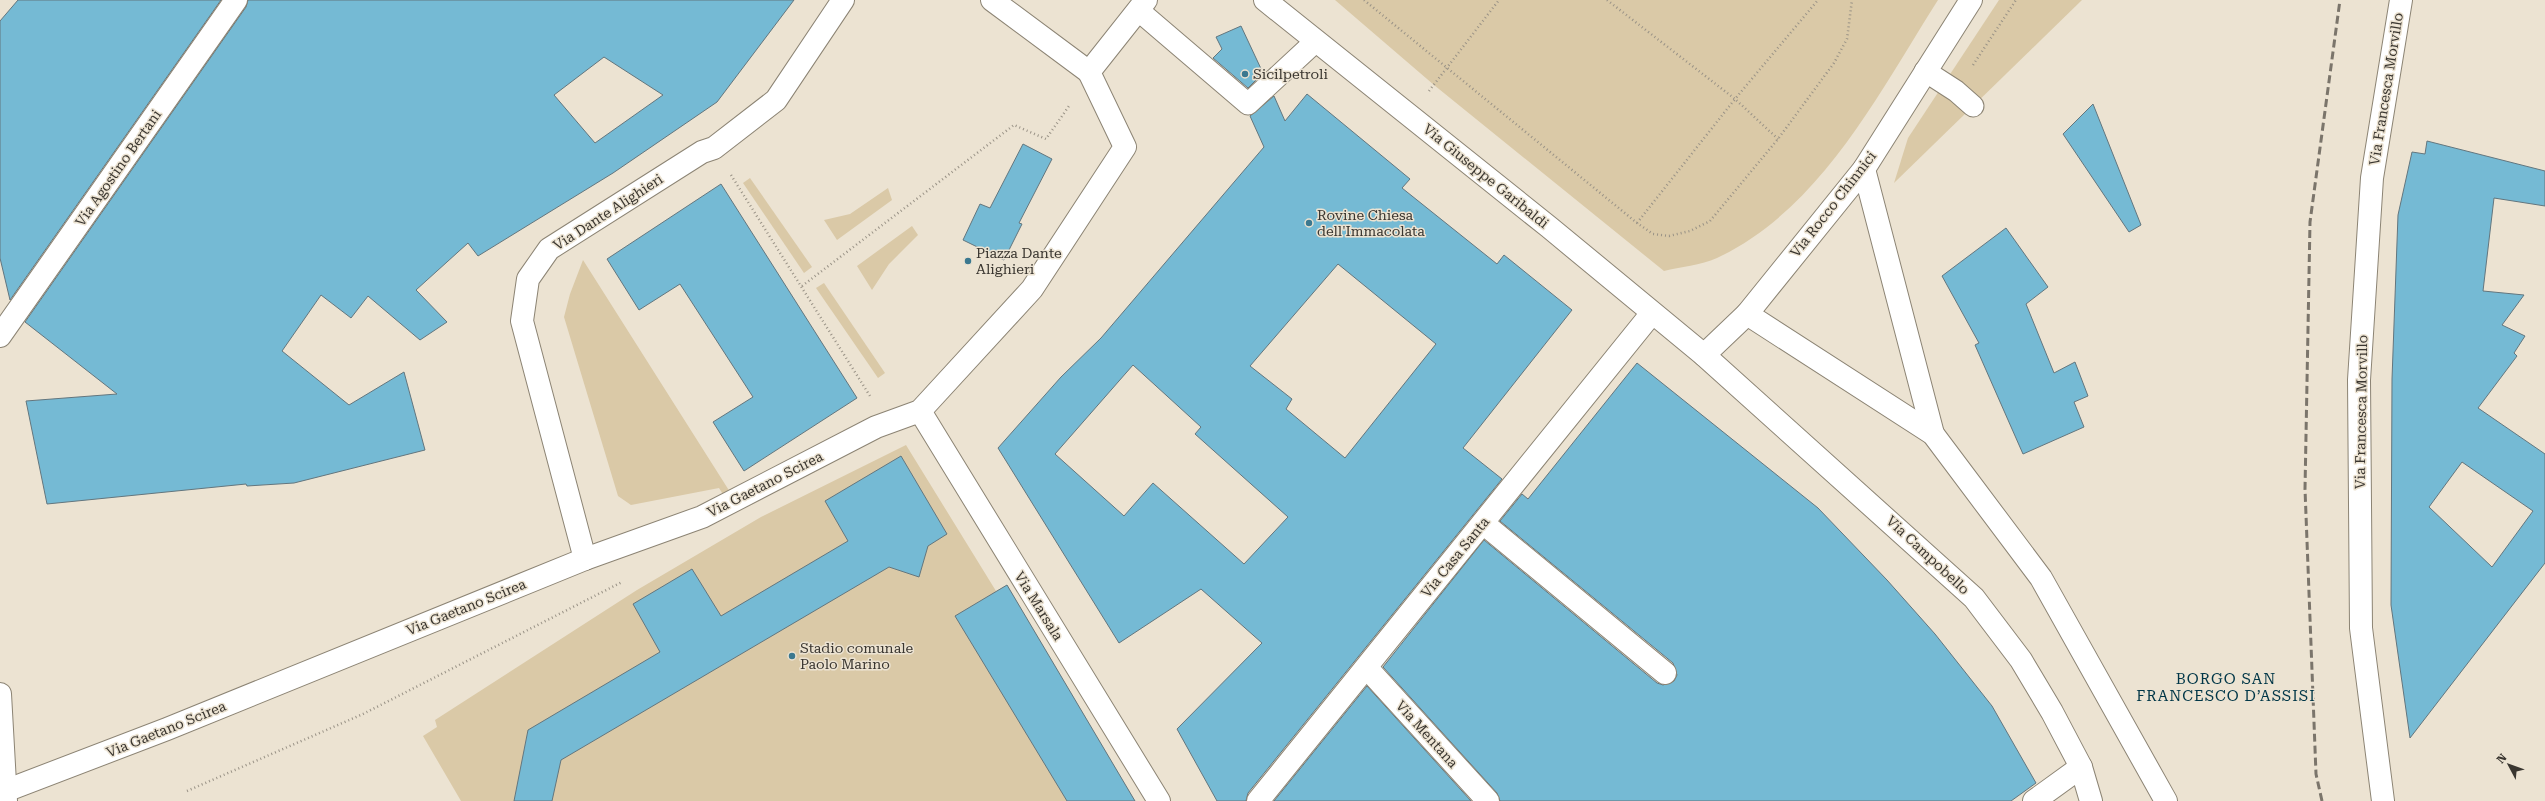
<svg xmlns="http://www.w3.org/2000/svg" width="2545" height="801" font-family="'Roboto Serif',serif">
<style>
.green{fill:#dac9a7}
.building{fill:#75bad4;stroke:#63767e;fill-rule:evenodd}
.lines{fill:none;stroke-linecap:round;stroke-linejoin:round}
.service-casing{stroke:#8c8474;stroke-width:23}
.minor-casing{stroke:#8c8474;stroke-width:24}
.secondary-casing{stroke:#8c8474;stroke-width:24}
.path{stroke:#999286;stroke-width:2.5;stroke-dasharray:1 3;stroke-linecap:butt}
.service{stroke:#fff;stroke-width:21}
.minor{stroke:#fff;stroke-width:22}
.secondary{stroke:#fff;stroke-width:22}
.rail{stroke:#7b756b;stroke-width:3;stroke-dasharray:8 4;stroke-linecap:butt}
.poi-dot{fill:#3b788f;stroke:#ece3d2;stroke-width:1.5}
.labels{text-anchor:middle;stroke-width:3;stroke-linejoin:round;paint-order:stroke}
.poi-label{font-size:14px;fill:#3a3630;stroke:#ece3d2;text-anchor:start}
.street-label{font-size:14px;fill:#3a3630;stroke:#ece3d2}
.neighbourhood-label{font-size:15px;letter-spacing:1px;fill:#003647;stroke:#ece3d2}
</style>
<rect width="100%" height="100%" fill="#ece3d2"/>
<g class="green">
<path d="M1335 0H1938C1878 94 1822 208 1717 258 1701 265 1680 267 1664 271L1434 85Z"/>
<polygon points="1999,0 2082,0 1894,183 1908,138"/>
<polygon points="750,178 812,267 804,273 743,183"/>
<polygon points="888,188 892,200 837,240 824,220 850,214"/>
<polygon points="912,226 918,235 889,264 872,290 857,266"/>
<polygon points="583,260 730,492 724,496 719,488 631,505 618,496 564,317 570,294"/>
<polygon points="824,283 885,373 878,378 816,288"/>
<polygon points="906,445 996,591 1007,585 1135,801 461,801 423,736 437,727 435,720 637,590 761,517"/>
</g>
<g class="building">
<polygon points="18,0 221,0 10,300 0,258 0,21"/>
<path d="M248 0H794L717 102 613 173 478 256 468 243 416 290 447 322 420 340 368 296 351 318 321 295 282 351 349 405 404 372 425 450 294 483 247 486 246 484 47 504 26 401 117 394 25 322 246 7ZM604 57 663 95 595 143 554 95Z"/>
<polygon points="1241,26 1263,73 1248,88 1213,58 1222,49 1216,37"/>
<path d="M1307 94 1410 179 1402 188 1497 264 1504 255 1572 310 1463 448 1502 479 1248 793 1246 801H1217L1177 729 1262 643 1201 589 1119 643 998 448 1061 377 1101 338 1264 147 1250 116 1274 96 1285 121ZM1338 264 1436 344 1345 458 1286 409 1292 399 1250 366ZM1133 365 1201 427 1195 434 1288 517 1244 564 1153 483 1124 516 1055 454Z"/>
<polygon points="2093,104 2141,225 2129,232 2063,134"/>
<path d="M2427 141 2545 171V206L2494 198 2483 291 2524 295 2502 325 2525 336 2514 353 2517 356 2478 408 2545 454V563L2410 738 2391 605 2392 379 2398 215 2412 152 2425 154ZM2462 462 2533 511 2492 567 2429 507Z"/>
<polygon points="1023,144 1052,159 1019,223 1022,224 1004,260 963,240 980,204 990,208"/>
<polygon points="721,184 857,398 744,471 713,422 753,397 680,284 639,310 607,259"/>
<polygon points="2006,228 2048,287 2026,304 2054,373 2075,362 2088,396 2074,402 2084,427 2023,454 1975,345 1979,343 1942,276"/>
<polygon points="1637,363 1818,508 1887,580 1935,634 1992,706 2036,783 2011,801 1500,801 1497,793 1383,667 1484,540 1657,683 1663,685 1674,681 1677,675 1673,663 1500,521 1522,494 1528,499"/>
<polygon points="901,456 947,534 928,546 919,577 889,567 561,760 552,801 514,801 528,730 660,652 633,604 692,569 721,616 848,541 825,501"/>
<polygon points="1007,585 1135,801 1067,801 955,616"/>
<polygon points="1367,686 1471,801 1274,801"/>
</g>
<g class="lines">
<defs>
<g id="service">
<polyline points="1138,10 1248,104 1316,41"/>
<polyline points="1925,71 1956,91 1973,106"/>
</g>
<g id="minor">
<polyline points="992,0 1089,72"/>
<polyline points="0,336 236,0"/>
<polyline points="920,411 1159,801"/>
<polyline points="1483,523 1665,673"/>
<polyline points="585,559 522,321 528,279 549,249 702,152 714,148 776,100 843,0"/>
<polyline points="1367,668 1488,801"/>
<polyline points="0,694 6,801"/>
<polyline points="5,791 167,729 585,559 702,517 876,427 920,411 1032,289 1125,147 1089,72 1146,0"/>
<polyline points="1258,801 1652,313"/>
<polyline points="2034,801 2081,767"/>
<polyline points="2383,801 2361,628 2359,380 2372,178 2401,0"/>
</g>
<g id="secondary">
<polyline points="1265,0 1549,227 1704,355 1974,598 2021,660 2052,712 2081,767 2091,801"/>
<polyline points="1864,169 1933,434"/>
<polyline points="1747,314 1933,434 2041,578 2166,801"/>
<polyline points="1704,355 1747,314 1864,169 1971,0"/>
</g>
</defs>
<use href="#service" class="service-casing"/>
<use href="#minor" class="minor-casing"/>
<use href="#secondary" class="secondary-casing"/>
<g class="path">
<polyline points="1364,0 1637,223 1653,234 1669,236 1690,231 1710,221 1778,139 1834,63 1847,39 1852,0"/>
<polyline points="1607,0 1735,99 1818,0"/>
<polyline points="1973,65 2016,0"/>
<polyline points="1429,91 1499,0"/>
<polyline points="731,175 870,396"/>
<polyline points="1637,223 1735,99 1778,139"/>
<polyline points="802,286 1014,125 1046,139 1069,106"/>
<polyline points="187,791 363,714 622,582"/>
</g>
<use href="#service" class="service"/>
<use href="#minor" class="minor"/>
<use href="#secondary" class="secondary"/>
<polyline class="rail" points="2322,801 2316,774 2305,489 2310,222 2340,0"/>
</g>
<g class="poi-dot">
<circle cx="1245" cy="74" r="4"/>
<circle cx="1309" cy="223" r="4"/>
<circle cx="968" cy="261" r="4"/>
<circle cx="792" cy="656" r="4"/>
</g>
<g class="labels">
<g class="poi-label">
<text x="1253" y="79">Sicilpetroli</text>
<text x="1317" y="220">Rovine Chiesa<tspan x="1317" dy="16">dell'Immacolata</tspan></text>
<text x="976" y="258">Piazza Dante<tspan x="976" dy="16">Alighieri</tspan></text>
<text x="800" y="653">Stadio comunale<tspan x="800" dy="16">Paolo Marino</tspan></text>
</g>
<g class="street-label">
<text transform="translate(2386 89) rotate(-81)" y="5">Via Francesca Morvillo</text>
<text transform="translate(118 168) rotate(-55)" y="5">Via Agostino Bertani</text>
<text transform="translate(1486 176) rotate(39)" y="5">Via Giuseppe Garibaldi</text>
<text transform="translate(1833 204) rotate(-52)" y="5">Via Rocco Chinnici</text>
<text transform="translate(608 212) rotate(-33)" y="5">Via Dante Alighieri</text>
<text transform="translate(2361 412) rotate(-89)" y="5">Via Francesca Morvillo</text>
<text transform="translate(765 484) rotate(-27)" y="5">Via Gaetano Scirea</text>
<text transform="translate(1928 555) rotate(43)" y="5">Via Campobello</text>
<text transform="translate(1455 557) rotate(-51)" y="5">Via Casa Santa</text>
<text transform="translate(1039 606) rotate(58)" y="5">Via Marsala</text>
<text transform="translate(466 607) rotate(-22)" y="5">Via Gaetano Scirea</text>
<text transform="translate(166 729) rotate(-22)" y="5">Via Gaetano Scirea</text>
<text transform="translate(1427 734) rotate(48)" y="5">Via Mentana</text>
</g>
<g class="neighbourhood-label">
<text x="2226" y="684">BORGO SAN<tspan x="2226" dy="17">FRANCESCO D’ASSISI</tspan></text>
</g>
</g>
<g transform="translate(2509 765) rotate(311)" stroke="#ece3d2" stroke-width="3" paint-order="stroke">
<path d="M0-3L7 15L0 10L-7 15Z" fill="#3a3630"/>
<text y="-6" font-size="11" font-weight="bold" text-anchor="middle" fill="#3a3630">N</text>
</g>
</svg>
